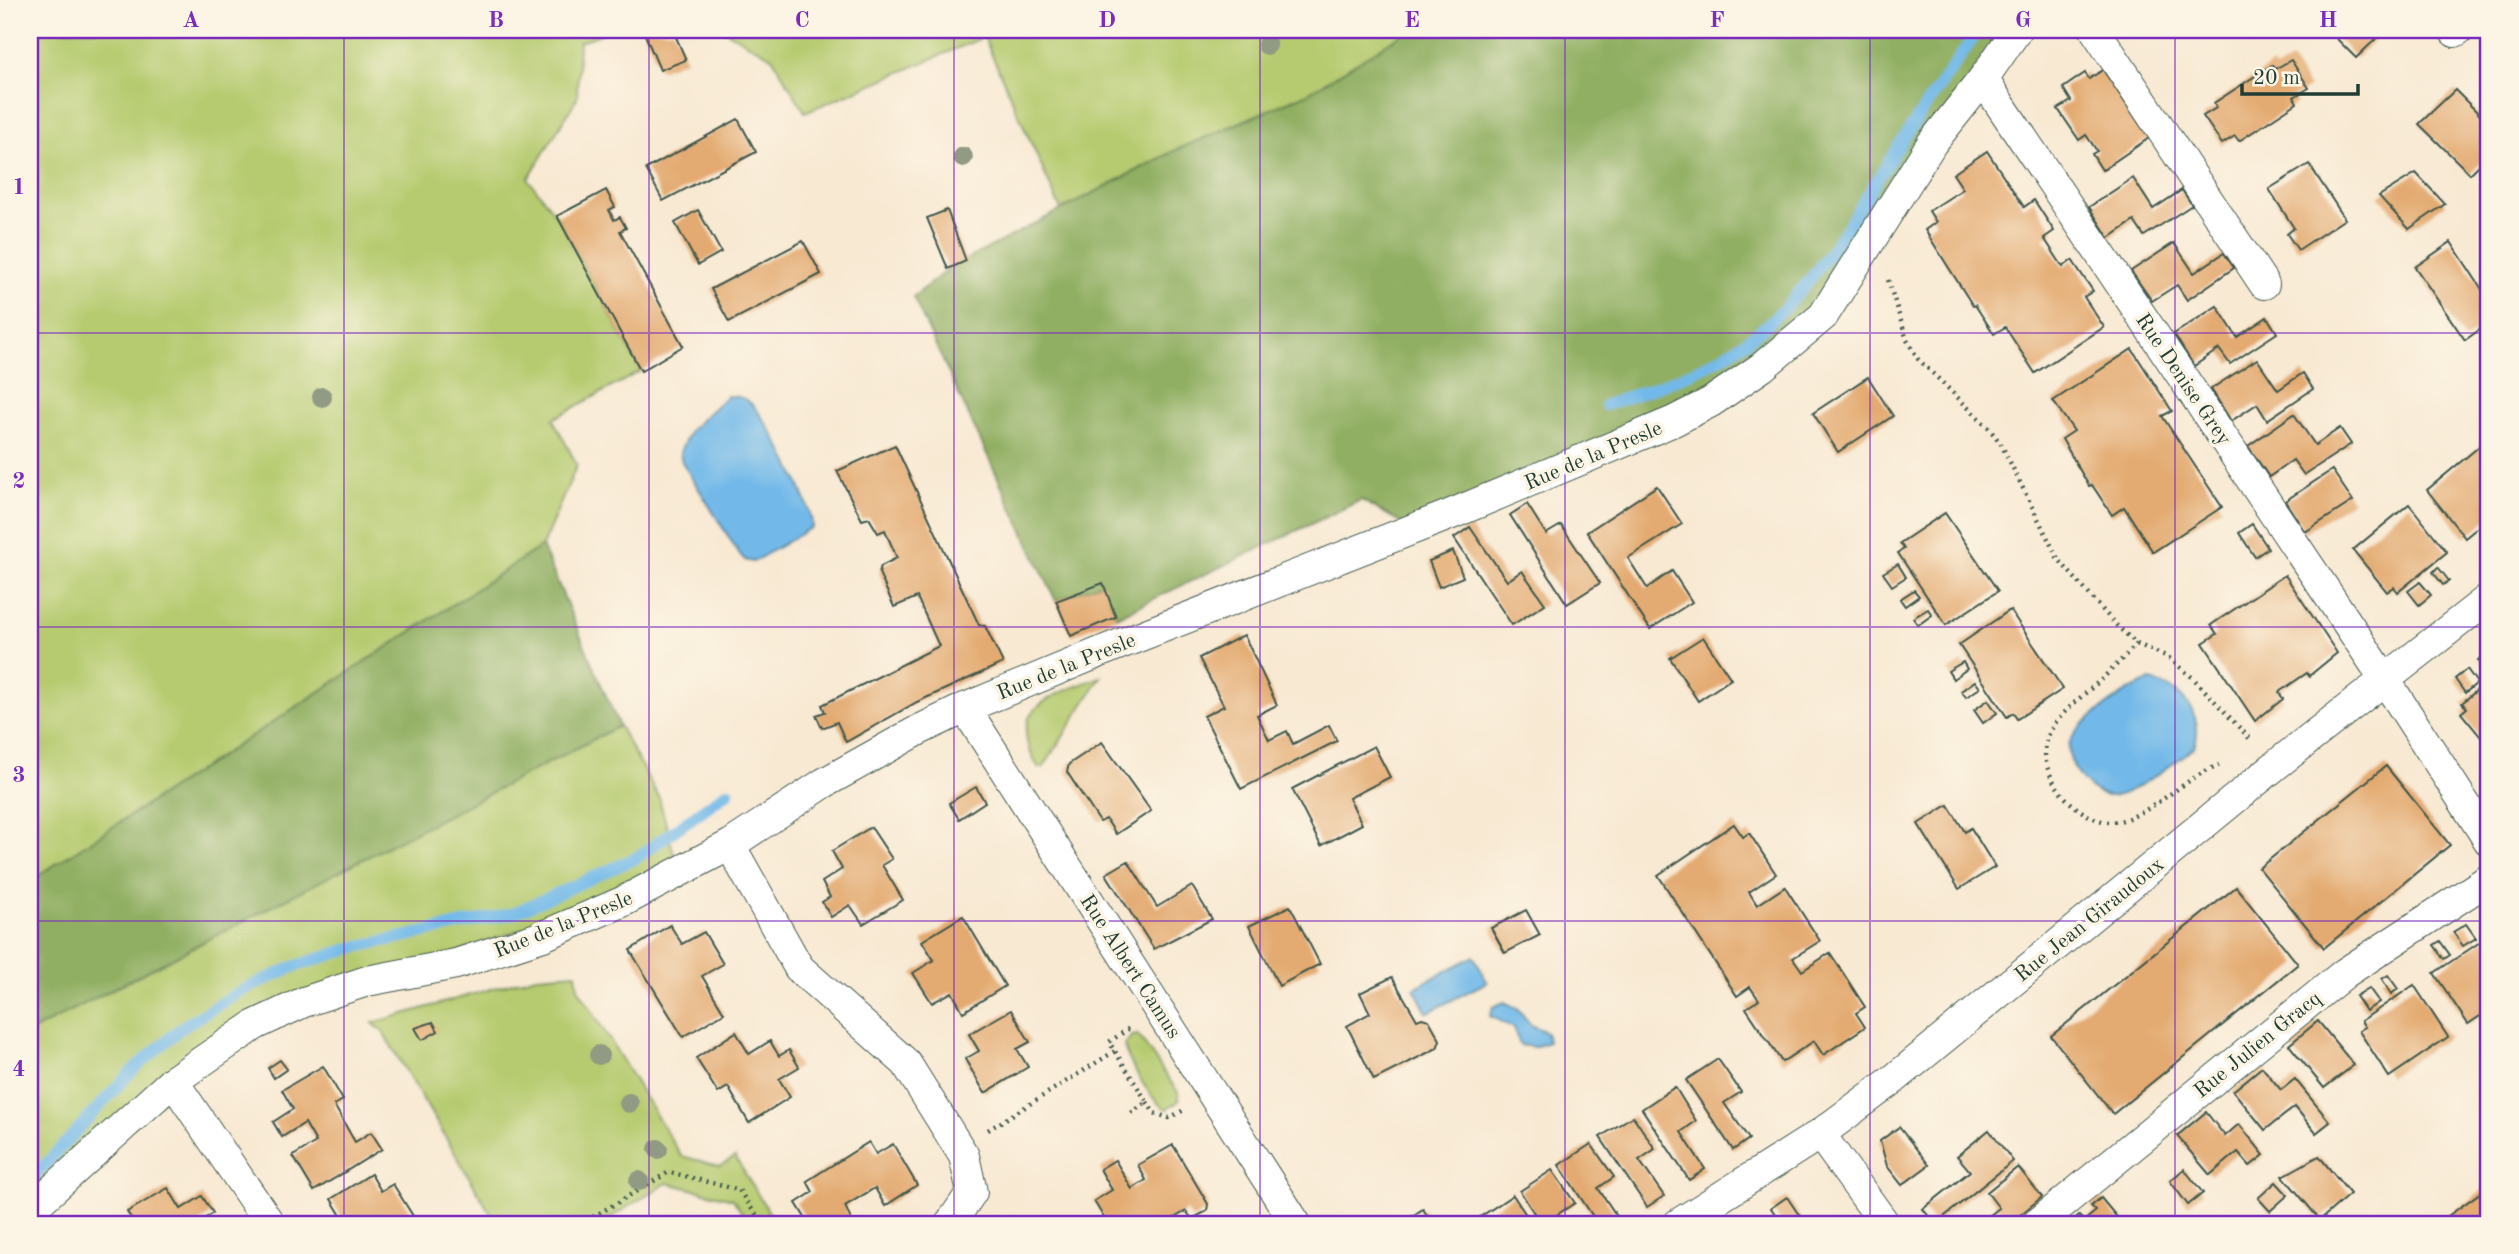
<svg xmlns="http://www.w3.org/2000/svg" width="2519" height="1254" font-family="'Old Standard TT',serif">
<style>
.green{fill:#b6cb6f;stroke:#6a8452;stroke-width:2}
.forest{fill:#90af62;stroke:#58764b;stroke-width:2}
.water{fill:#72b9e9;stroke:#487b8e;stroke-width:2}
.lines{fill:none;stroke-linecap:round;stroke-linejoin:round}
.stream{stroke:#72b9e9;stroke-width:12}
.building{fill:#e3aa71}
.minor-casing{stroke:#40574c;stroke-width:32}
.path{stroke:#40574c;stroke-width:4.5;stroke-dasharray:2 5;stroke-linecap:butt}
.minor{stroke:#fff;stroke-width:30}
.tree{fill:#919a82}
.grid{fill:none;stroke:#7b2cbf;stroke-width:2;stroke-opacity:0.55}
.labels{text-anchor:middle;stroke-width:7;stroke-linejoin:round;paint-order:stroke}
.street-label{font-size:21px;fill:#1f3d34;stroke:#fcf5e5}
.neatline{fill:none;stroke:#7b2cbf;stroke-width:2.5}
.grid-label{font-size:23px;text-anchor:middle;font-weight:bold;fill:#7b2cbf}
</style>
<rect width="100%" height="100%" fill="#fcf5e5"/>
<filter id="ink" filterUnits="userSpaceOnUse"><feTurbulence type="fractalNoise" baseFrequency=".0143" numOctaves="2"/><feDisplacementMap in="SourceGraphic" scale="14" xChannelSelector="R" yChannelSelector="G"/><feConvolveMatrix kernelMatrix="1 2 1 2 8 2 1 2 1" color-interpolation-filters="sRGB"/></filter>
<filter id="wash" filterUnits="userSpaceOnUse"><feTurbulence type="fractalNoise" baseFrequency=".00686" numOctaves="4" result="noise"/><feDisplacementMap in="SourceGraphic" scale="28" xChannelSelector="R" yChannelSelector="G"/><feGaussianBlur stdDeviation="1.57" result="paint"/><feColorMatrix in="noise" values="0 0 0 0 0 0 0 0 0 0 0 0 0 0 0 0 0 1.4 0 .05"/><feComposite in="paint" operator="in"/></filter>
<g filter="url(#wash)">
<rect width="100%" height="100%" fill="#f8e9d3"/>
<g class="green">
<polygon points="30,30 611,30 579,42 577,98 528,179 557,216 641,371 553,419 577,465 542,546 30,881"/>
<polygon points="724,30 1409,30 1308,93 1174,151 1061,210 984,37 805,112 772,57"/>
<path d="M1101 677 1043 768H1039C1000 708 1055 694 1101 677Z"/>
<polygon points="619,726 659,798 679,873 255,1025 30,1210 30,1032"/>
<polygon points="576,973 578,988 681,1156 720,1166 735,1157 776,1224 749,1224 733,1199 667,1183 600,1224 497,1224 383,1032 373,1023 536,976"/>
<path d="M1138 1035 1178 1092 1179 1101 1167 1109C1154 1106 1127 1060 1124 1045L1132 1036Z"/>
</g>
<g class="forest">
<polygon points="1409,30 2017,30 1849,277 1762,367 1412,529 1361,500 1116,617 1102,583 1056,601 913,297 948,269 1174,151 1308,93"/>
<polygon points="542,546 619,726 30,1032 30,881"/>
</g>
<g class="water">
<path d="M727 396C734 396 741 396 748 401 767 415 813 503 812 527L753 562 745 560 738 552 682 462 680 452 690 430Z"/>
<path d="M2150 681C2180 687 2206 715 2194 747 2179 760 2130 797 2111 796 2099 796 2086 786 2080 777 2073 768 2066 753 2070 742 2076 723 2131 687 2150 681Z"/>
<polygon points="1474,956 1487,982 1427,1013 1414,988"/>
<polygon points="1504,1002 1517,1008 1531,1025 1546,1032 1548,1042 1534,1047 1520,1045 1514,1028 1490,1016 1493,1007"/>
</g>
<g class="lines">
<g class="stream">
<path d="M1606 405C1652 389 1697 374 1738 347 1808 300 1846 227 1891 158 1919 114 1949 72 1979 30"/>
<polyline points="30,1181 132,1071 182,1027 241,991 293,967 352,948 514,913 636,858 728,792"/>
</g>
</g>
<g id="blocks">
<g class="building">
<polygon points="643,30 673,30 686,60 660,70"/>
<polygon points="2328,30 2385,30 2356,58"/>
<polygon points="2291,60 2309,88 2294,97 2297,103 2239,141 2235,136 2222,144 2203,116 2216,108 2214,103 2272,65 2275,69"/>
<polygon points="2103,70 2149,138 2102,170 2092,154 2097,151 2086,135 2079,140 2058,109 2071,101 2063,88 2085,73 2089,79"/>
<polygon points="2455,90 2489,124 2489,155 2470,174 2419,124"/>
<polygon points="738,119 756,152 663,201 646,169"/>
<polygon points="1987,151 2024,207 2034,200 2054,231 2044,238 2063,267 2072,260 2093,291 2084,297 2104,327 2035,373 2005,327 1994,334 1975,305 1973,306 1925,230 1936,222 1929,211 1963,189 1953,174"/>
<polygon points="2309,164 2345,219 2298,250 2287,234 2294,228 2269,189"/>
<polygon points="2416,173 2445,204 2409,229 2379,196"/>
<polygon points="2133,178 2153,209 2182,190 2192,205 2144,236 2134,221 2109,238 2089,207"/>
<polygon points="606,190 615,207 609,210 614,220 620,217 626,228 620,231 683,346 641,371 557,216"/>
<polygon points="698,210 721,252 698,265 675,223"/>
<polygon points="947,210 966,261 948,269 927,218"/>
<polygon points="803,241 821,274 729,322 711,289"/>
<polygon points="2451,242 2489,300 2489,323 2465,340 2415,267"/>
<polygon points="2174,243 2194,273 2224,253 2234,268 2187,300 2177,285 2152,301 2131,271"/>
<polygon points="2217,306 2237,337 2267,317 2277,333 2230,364 2219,349 2194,366 2174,334"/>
<polygon points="2132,349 2172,411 2162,416 2222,507 2153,552 2124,507 2112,515 2092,485 2089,486 2062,439 2074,431 2053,401"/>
<polygon points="2257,359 2278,390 2303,373 2313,389 2267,420 2257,404 2231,421 2211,389"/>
<polygon points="1868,377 1893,416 1838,452 1813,413"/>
<polygon points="2294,414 2315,445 2340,428 2351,444 2304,475 2293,460 2269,477 2248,446"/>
<polygon points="895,445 979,625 985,626 1003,663 917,702 846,742 837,722 822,728 816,715 825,712 822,705 939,646 917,597 894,607 879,573 881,566 897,558 885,530 878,533 869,518 862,520 837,471"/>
<polygon points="2481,445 2489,455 2489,518 2465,538 2427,490"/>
<polygon points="2332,470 2353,501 2305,532 2285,501"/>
<polygon points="1657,486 1682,524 1628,558 1647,588 1672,571 1692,602 1650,629 1587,532"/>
<polygon points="1527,504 1546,534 1561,525 1600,583 1567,604 1510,515"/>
<polygon points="2409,504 2447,552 2398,592 2394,587 2387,592 2353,550"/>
<polygon points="1945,513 1998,591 1946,625 1898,553 1904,549 1900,543"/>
<polygon points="2252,524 2268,548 2255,557 2239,533"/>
<polygon points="1470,527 1507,581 1522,571 1545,604 1512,625 1454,538"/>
<polygon points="1453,551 1463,577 1439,587 1429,561"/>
<polygon points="1898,564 1906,577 1892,586 1883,573"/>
<polygon points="2438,567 2449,581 2443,585 2433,572"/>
<polygon points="2285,575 2337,653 2309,676 2307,673 2279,692 2283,699 2255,721 2203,643 2217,634 2211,625"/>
<polygon points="2420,582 2431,595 2419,605 2408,591"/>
<polygon points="1103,583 1116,617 1071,636 1056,601"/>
<polygon points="1914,590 1919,596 1905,606 1900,599"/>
<polygon points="1928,609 1932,615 1918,625 1913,618"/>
<polygon points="2010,610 2063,689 2017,719 2013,713 2007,717 1959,645"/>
<polygon points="1244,635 1277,705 1257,715 1269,740 1287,731 1293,744 1329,725 1337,741 1241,789 1204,716 1224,706 1199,658"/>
<polygon points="1703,637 1731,679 1698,701 1670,658"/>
<polygon points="2484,655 2489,661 2489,673 2478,660"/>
<polygon points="1963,662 1967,669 1953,679 1948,671"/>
<polygon points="2467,669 2477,683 2465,693 2455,679"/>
<polygon points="2489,680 2489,747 2461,713 2467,708 2462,703"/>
<polygon points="1975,681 1980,688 1966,697 1961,691"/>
<polygon points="1988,700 1997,713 1983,723 1974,710"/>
<polygon points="1102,742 1151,811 1116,834 1106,819 1100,822 1067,772 1069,764"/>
<polygon points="1374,746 1390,777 1349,798 1362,824 1321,846 1292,789"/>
<polygon points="2386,766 2450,845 2324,948 2259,868"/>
<polygon points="976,787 985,802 959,819 949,803"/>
<polygon points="1948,805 1965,832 1971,828 1995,867 1959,889 1918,824"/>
<polygon points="1734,824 1743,837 1749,833 1776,874 1749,892 1757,905 1785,887 1820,941 1793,958 1802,971 1830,953 1865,1007 1856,1013 1865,1027 1823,1055 1814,1041 1782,1062 1746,1008 1759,1000 1750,987 1737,996 1658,875"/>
<polygon points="871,827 892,859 882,865 903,900 863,924 850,905 831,917 822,902 830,897 822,882 842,869 832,851"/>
<polygon points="1128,861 1157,907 1192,886 1212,919 1154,949 1106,874"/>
<polygon points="2236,887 2298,964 2113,1114 2051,1036"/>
<polygon points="1290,906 1320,964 1279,986 1249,926"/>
<polygon points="1526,910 1540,935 1505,953 1491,928"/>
<polygon points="963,916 1005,986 963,1012 952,992 932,1003 913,973 934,960 922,941"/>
<polygon points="2466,924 2476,938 2463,946 2453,932"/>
<polygon points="670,925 682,944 704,932 723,964 702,976 724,1013 683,1037 630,950"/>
<polygon points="2486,938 2489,942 2489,1010 2468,1024 2434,973"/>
<polygon points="2440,941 2450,955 2444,959 2434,945"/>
<polygon points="2388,975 2398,989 2391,994 2382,979"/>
<polygon points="1392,977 1417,1020 1422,1018 1429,1020 1440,1040 1437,1048 1374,1080 1347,1026 1370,1013 1360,993"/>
<polygon points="2414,985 2448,1037 2389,1077 2359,1031 2365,1027 2361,1021"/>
<polygon points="2369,988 2379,1002 2366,1011 2356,996"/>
<polygon points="1011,1010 1030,1042 1017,1049 1028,1067 985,1093 965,1059 979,1051 969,1034"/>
<polygon points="2318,1021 2354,1065 2324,1088 2289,1045"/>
<polygon points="433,1022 438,1031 422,1040 415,1028"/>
<polygon points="736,1032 749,1054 770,1041 779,1056 789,1050 799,1067 779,1079 790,1097 749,1123 728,1087 718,1093 696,1058"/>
<polygon points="1718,1059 1741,1092 1724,1103 1749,1139 1733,1150 1686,1080"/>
<polygon points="280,1060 287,1069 274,1078 268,1068"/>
<polygon points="323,1066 343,1100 334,1105 355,1142 371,1132 382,1149 314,1191 293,1156 316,1142 305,1123 282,1137 273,1122 293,1109 282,1090"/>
<polygon points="2262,1067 2281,1090 2295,1079 2330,1122 2316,1133 2295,1107 2265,1130 2233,1091"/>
<polygon points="1675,1087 1696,1121 1681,1132 1705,1169 1689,1180 1642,1109"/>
<polygon points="2206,1112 2225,1136 2239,1124 2264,1155 2250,1166 2238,1152 2210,1175 2177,1136"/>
<polygon points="1633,1116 1655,1149 1639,1160 1664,1196 1647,1207 1600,1137"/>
<polygon points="1899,1127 1929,1165 1902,1185 1887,1166 1880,1141"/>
<polygon points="1989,1130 2013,1161 1935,1224 1923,1209 1970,1171 1957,1156"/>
<polygon points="869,1142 876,1154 893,1144 917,1185 885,1206 875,1188 845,1206 853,1224 809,1224 796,1203 813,1192 807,1181"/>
<polygon points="1591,1144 1614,1177 1598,1188 1622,1224 1598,1224 1559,1165"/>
<polygon points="1173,1145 1208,1204 1207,1211 1192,1219 1186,1211 1164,1224 1093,1224 1104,1218 1094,1201 1112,1190 1100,1169 1115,1160 1132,1189 1146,1180 1138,1165"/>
<polygon points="2319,1156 2350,1194 2320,1220 2283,1176"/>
<polygon points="2018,1167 2042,1197 2009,1224 1979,1224 1999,1208 1987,1192"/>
<polygon points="2184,1169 2203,1193 2188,1205 2170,1181"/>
<polygon points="1552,1170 1575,1203 1558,1214 1565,1224 1541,1224 1520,1191"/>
<polygon points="371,1174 381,1191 393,1184 418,1224 377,1224 374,1218 363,1224 346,1224 331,1199"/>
<polygon points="2276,1182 2288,1195 2270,1211 2258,1198"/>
<polygon points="168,1188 181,1209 202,1196 213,1213 197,1224 135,1224 127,1212"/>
<polygon points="2484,1190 2489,1197 2489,1224 2437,1224"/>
<polygon points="1513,1195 1532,1224 1485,1224 1480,1217"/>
<polygon points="1787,1197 1805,1224 1782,1224 1771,1208"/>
<polygon points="2101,1198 2121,1222 2118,1224 2068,1224 2079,1216 2084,1221 2096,1211 2091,1206"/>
<polygon points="1423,1209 1433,1224 1400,1224"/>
</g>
</g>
</g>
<g filter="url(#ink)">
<use href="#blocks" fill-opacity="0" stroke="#40574c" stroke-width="2"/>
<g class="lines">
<defs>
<g id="minor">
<polyline points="2095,30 2264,284"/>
<polyline points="2455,32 2458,30"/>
<polyline points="1983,79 2384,678 2489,841"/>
<polyline points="965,708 1296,1224"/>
<polyline points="730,845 799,968 906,1063 964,1156 972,1192 950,1224"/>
<polyline points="173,1081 270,1224"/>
<polyline points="1820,1134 1885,1224"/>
<polyline points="30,1210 173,1081 255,1025 304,1002 367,981 456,964 543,936 622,902 730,845 824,783 919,730 965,708 1110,648 1449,515 1674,421 1711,402 1762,367 1823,316 1932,143 1983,79 2017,30"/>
<polyline points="1678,1224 1820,1134 1894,1079 2276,765 2489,598"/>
<polyline points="2037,1224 2345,973 2489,879"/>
</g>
</defs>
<use href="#minor" class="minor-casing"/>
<g class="path">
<polyline points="1888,280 1907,340 1918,359 1988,427 2001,444 2058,559 2116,625 2137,644 2168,657 2193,678 2251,740"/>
<path d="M2137 644C2123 658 2110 672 2095 685 2056 718 2024 743 2062 794 2073 807 2093 822 2111 822 2145 821 2185 777 2219 765"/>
<polyline points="1147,1102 1154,1113 1169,1118 1184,1110"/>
<polyline points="1131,1113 1147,1102 1109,1042 1131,1027"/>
<polyline points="988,1130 1115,1051"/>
<polyline points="581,1224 669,1172 739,1190 762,1224"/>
</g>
<use href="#minor" class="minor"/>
</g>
<g class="tree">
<circle cx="1267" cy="45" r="10"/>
<circle cx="963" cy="157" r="10"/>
<circle cx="322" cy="397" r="10"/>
<circle cx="599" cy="1055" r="10"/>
<circle cx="629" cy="1103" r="10"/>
<circle cx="658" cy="1149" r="10"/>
<circle cx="639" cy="1181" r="10"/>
</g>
</g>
<path class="grid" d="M344 30V1224M649 30V1224M954 30V1224M1260 30V1224M1565 30V1224M1870 30V1224M2175 30V1224M30 333H2489M30 627H2489M30 921H2489"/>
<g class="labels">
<g class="street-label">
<text transform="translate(2184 379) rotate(56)" y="7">Rue Denise Grey</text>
<text transform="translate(1593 455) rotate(-23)" y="7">Rue de la Presle</text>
<text transform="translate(1066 666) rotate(-22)" y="7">Rue de la Presle</text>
<text transform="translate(2089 919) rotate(-39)" y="7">Rue Jean Giraudoux</text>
<text transform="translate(563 924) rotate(-22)" y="7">Rue de la Presle</text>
<text transform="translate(1131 966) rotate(57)" y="7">Rue Albert Camus</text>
<text transform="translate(2257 1044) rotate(-39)" y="7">Rue Julien Gracq</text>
</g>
</g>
<rect width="2519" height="1254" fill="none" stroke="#fcf5e5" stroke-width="77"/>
<path d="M2242 84v10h116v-10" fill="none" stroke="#1f3d34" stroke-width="3.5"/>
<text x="2253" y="84" font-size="21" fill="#1f3d34" stroke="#fcf5e5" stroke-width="5" paint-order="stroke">20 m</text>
<rect x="38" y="38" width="2442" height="1178" class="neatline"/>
<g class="grid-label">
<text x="191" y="27">A</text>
<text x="496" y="27">B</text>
<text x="802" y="27">C</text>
<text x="1107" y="27">D</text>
<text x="1412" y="27">E</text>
<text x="1717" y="27">F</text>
<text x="2023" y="27">G</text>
<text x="2328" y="27">H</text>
<text x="19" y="194">1</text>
<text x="19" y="488">2</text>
<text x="19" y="782">3</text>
<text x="19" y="1076">4</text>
</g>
</svg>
